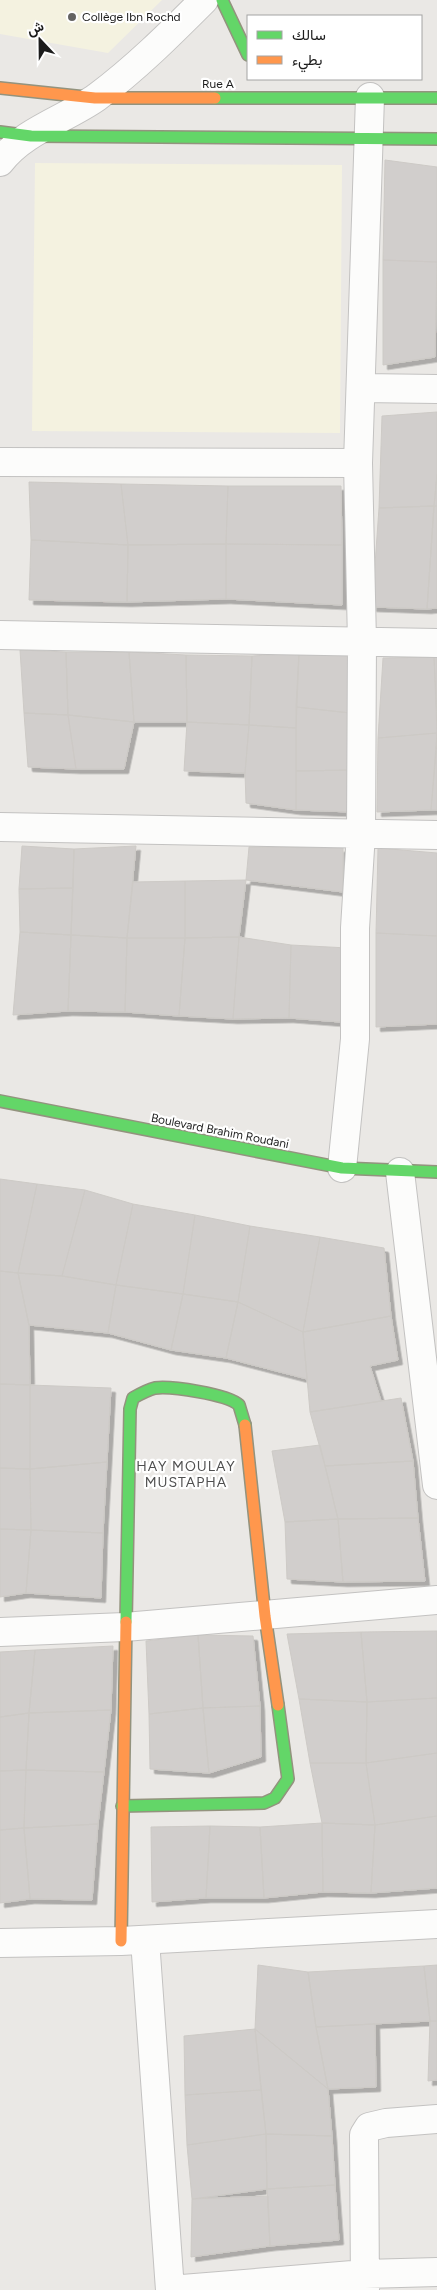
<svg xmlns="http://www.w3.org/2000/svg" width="437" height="2290" font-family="Figtree,Vazirmatn,sans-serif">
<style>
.education{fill:#f4f2e0}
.building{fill:#d1cecc;stroke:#cdcac6;filter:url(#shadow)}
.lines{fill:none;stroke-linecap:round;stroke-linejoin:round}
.street-casing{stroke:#c3c2c1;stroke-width:30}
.fast-casing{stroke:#93937e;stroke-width:14}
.slow-casing{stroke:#93937e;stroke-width:14}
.street{stroke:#fcfcfb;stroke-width:28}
.fast{stroke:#63d668;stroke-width:11}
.slow{stroke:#ff974d;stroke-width:11}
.poi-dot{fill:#646362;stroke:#fff;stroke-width:2}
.labels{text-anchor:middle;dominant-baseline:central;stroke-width:4.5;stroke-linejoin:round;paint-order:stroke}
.poi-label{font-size:12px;fill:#1c1c1c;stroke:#fff;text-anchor:start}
.street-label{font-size:12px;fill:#1c1c1c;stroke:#fff}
.neighbourhood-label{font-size:14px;letter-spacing:1px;fill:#4f4f4f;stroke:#fff}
</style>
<defs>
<filter id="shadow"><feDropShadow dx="4.5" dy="4.5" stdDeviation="0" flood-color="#0004"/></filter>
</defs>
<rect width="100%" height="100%" fill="#eae8e5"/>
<path class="education" d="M 0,0 L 162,0 L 108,53 L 0,34 Z
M 35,163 L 342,165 L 340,433 L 32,431 Z"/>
<path class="building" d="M 385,160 L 437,167 L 437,262 L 383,260 Z
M 383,260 L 437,262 L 435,357 L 383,365 Z
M 437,412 L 437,474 L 434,506 L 379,508 L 382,416 Z
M 437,474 L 437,506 L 434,506 Z
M 29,482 L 121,484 L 128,545 L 31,540 Z
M 121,484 L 228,486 L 226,544 L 128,545 Z
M 228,486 L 341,486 L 342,545 L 226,544 Z
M 434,506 L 427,609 L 372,607 L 379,508 Z
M 434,506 L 437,506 L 437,608 L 427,609 Z
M 31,540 L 128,545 L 127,602 L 29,600 Z
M 226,544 L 342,545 L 342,605 L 226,599 Z
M 226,544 L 226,599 L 127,602 L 128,545 Z
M 20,650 L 66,652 L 68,715 L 24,713 Z
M 352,651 L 350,713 L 296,707 L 299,653 Z
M 66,652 L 129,652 L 134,722 L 68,715 Z
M 129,652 L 186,655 L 187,722 L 134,722 Z
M 299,653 L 296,728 L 249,725 L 252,656 Z
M 186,655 L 252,656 L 249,725 L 187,722 Z
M 434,657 L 437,733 L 378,738 L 383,658 Z
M 434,657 L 437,657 L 437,715 Z
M 296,707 L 350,713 L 353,770 L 296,771 Z
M 24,713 L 68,715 L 76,769 L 28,767 Z
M 68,715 L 134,722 L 124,769 L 76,769 Z
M 187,722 L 249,725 L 245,773 L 184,771 Z
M 249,725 L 296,728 L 296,810 L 246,803 L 245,773 Z
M 437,733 L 431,810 L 377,812 L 378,738 Z
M 437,742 L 437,810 L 431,810 Z
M 353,770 L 351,812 L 296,810 L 296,771 Z
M 22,846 L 74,849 L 73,888 L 19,889 Z
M 136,846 L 127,938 L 71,935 L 74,849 Z
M 249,847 L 343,848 L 343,892 L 246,880 Z
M 378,848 L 437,853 L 437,936 L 376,933 Z
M 246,880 L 239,937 L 185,938 L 185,881 Z
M 185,881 L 185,938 L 127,938 L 133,882 Z
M 73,888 L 71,935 L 20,932 L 19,889 Z
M 20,932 L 71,935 L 68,1011 L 13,1015 Z
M 376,933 L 437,936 L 437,1024 L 376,1027 Z
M 71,935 L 127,938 L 125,1012 L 68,1011 Z
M 239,937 L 233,1019 L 179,1016 L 185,938 Z
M 239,937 L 291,945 L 289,1018 L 233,1019 Z
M 127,938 L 185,938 L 179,1016 L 125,1012 Z
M 291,945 L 348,948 L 353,1023 L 289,1018 Z
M 0,1179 L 37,1184 L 18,1273 L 0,1271 Z
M 37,1184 L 85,1190 L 62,1276 L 18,1273 Z
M 85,1190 L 133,1204 L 116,1285 L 62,1276 Z
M 133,1204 L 195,1215 L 183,1294 L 116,1285 Z
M 195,1215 L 250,1226 L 238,1302 L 183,1294 Z
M 250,1226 L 320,1237 L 303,1332 L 238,1302 Z
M 320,1237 L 384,1248 L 391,1316 L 303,1332 Z
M 0,1271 L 18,1273 L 29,1325 L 30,1385 L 0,1384 Z
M 18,1273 L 62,1276 L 116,1285 L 108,1333 L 29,1325 Z
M 116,1285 L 183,1294 L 171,1350 L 108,1333 Z
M 183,1294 L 238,1302 L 226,1358 L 171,1350 Z
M 238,1302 L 303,1332 L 307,1379 L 226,1358 Z
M 391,1316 L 398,1360 L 370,1366 L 381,1401 L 310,1412 L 303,1332 Z
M 0,1384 L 30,1385 L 30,1469 L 0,1468 Z
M 30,1385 L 111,1388 L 107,1462 L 30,1469 Z
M 401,1398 L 413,1461 L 325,1466 L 310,1412 Z
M 320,1445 L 338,1519 L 285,1522 L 272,1451 Z
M 413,1461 L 418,1518 L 338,1519 L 325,1466 Z
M 107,1462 L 103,1533 L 31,1530 L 30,1469 Z
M 0,1468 L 30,1469 L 31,1530 L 0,1529 Z
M 418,1518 L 425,1581 L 343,1582 L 338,1519 Z
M 338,1519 L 343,1582 L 287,1579 L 285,1522 Z
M 0,1529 L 31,1530 L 26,1593 L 0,1597 Z
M 31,1530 L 103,1533 L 101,1598 L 26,1593 Z
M 437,1631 L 437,1698 L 367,1702 L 361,1632 Z
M 361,1632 L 367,1702 L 299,1699 L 287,1634 Z
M 198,1635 L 253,1636 L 260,1706 L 203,1708 Z
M 198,1635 L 203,1708 L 149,1714 L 146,1641 Z
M 113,1646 L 111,1710 L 29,1713 L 35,1650 Z
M 35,1650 L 29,1713 L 0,1717 L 0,1652 Z
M 437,1698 L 437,1753 L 366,1763 L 367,1702 Z
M 299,1699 L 367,1702 L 366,1763 L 310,1763 Z
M 260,1706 L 261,1757 L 209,1773 L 203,1708 Z
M 203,1708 L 209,1773 L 150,1769 L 149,1714 Z
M 111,1710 L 104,1772 L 26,1770 L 29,1713 Z
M 29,1713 L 26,1770 L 0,1771 L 0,1717 Z
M 437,1753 L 437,1816 L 375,1825 L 366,1763 Z
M 310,1763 L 366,1763 L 375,1825 L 322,1823 Z
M 26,1770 L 104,1772 L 98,1824 L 24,1828 Z
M 26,1770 L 24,1828 L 0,1830 L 0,1771 Z
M 437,1816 L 437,1888 L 371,1893 L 375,1825 Z
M 322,1823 L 375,1825 L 371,1893 L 323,1892 Z
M 322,1823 L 323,1892 L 264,1898 L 260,1827 Z
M 98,1824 L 92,1900 L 30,1899 L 24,1828 Z
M 210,1826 L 206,1898 L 152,1902 L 151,1827 Z
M 210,1826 L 260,1827 L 264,1898 L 206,1898 Z
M 24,1828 L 30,1899 L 0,1903 L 0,1830 Z
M 258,1965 L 308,1972 L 316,2027 L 328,2089 L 255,2029 Z
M 437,1965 L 437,2021 L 430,2021 L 424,1966 Z
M 424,1966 L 430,2021 L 316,2027 L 308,1972 Z
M 430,2021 L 437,2021 L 437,2080 L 428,2081 Z
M 375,2024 L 376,2087 L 328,2089 L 316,2027 Z
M 255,2029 L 328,2089 L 332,2136 L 266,2134 Z
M 255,2029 L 261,2090 L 185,2095 L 184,2036 Z
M 261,2090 L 266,2134 L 187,2145 L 185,2095 Z
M 266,2134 L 332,2136 L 335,2185 L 267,2189 Z
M 266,2134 L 267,2189 L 192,2199 L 187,2145 Z
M 335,2185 L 339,2240 L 270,2246 L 267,2189 Z
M 268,2196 L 270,2246 L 191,2257 L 192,2199 Z"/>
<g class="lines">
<g class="street-casing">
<path id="street" d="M 0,162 C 23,131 66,119 97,97 C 136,68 170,34 204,0
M 362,388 L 437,389
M 0,462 L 358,463
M 0,635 L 437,643
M 0,827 L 437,835
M 342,1168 L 355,1039 L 355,928 L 361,833 L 362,642 L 358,463 L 370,97
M 400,1172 L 437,1485
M 0,1632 L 125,1627 L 437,1600
M 145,1940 L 170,2290
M 0,1943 L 121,1941 L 437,1924
M 170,2290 L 365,2274 L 437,2272
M 365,2290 L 364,2135 L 369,2127 L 386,2123 L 437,2119"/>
</g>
<g class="fast-casing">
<path id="fast" d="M 222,0 L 248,55
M 215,98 L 437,98
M 0,132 L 31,136 L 437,139
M 0,1101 L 342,1168 L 437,1172
M 126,1622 L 130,1409 L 133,1398 C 140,1394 147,1390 155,1388 C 171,1386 227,1394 239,1405 L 245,1425
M 122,1806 L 264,1803 L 275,1798 L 288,1779 L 278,1705"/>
</g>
<g class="slow-casing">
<path id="slow" d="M 0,88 L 95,98 L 215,98
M 245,1425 L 265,1616 L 278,1705
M 121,1941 L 126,1622"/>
</g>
<use href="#street" class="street"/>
<use href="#fast" class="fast"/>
<use href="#slow" class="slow"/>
</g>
<circle class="poi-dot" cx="72" cy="17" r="5"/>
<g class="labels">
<g class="poi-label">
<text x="82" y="17">Collège Ibn Rochd</text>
</g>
<g class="street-label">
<text x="218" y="84">Rue A</text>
<text transform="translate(220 1131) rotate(11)">Boulevard Brahim Roudani</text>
</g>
<g class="neighbourhood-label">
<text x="186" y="1466">HAY MOULAY<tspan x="186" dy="16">MUSTAPHA</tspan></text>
</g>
</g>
<rect x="247" y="15" width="175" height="65" fill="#ffffff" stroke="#a4a4a4"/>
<rect x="257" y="31" width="25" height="8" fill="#63d668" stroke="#a4a4a4"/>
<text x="292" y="40" font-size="15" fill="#1c1c1c">سالك</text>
<rect x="257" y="56" width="25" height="8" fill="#ff974d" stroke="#a4a4a4"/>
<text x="292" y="65" font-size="15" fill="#1c1c1c">بطيء</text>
<g transform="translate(40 40) rotate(338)" stroke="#ffffff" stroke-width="4" paint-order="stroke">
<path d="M0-4L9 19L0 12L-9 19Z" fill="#1c1c1c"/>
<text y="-8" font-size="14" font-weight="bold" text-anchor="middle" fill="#1c1c1c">ش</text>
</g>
</svg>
